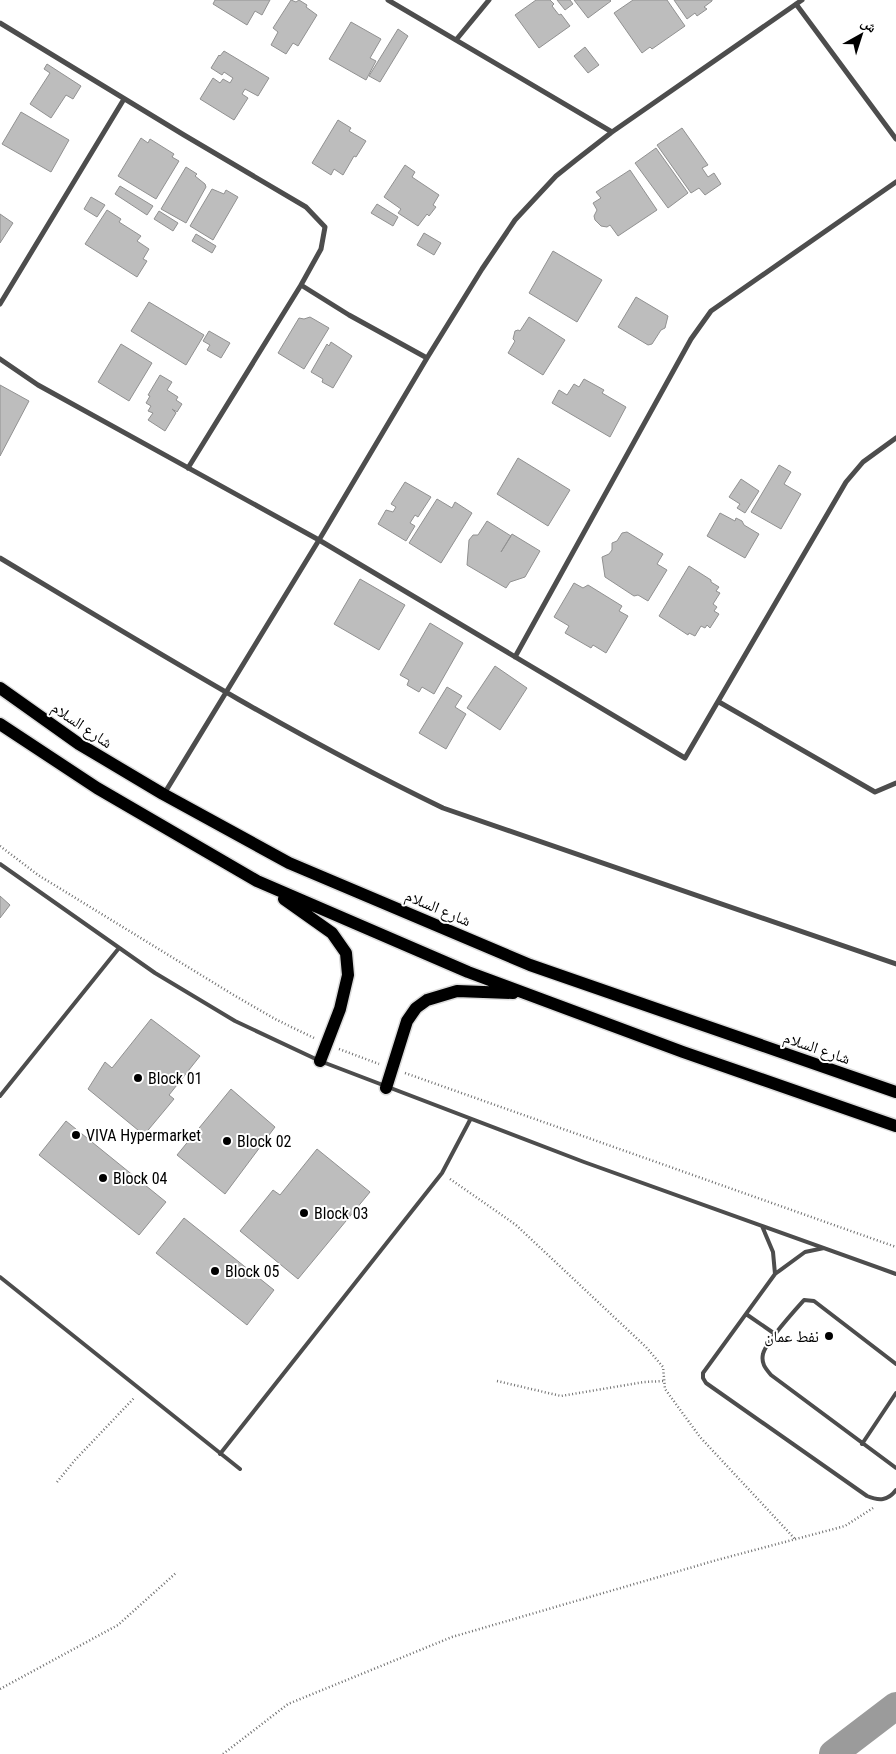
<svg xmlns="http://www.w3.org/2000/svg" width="896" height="1754" font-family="'Roboto Condensed','Noto Naskh Arabic',sans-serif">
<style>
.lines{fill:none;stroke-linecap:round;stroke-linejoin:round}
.river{stroke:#9b9b9b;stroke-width:28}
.building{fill:#bdbdbd;stroke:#919191}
.primary-casing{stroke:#dbdbdb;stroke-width:15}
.path{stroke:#6f6f6f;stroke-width:2.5;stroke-dasharray:1 2.5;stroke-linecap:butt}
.service{stroke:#4d4d4d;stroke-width:4}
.minor{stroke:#4d4d4d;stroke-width:5}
.primary{stroke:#000;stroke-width:12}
.poi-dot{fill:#000;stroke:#fff;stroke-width:2}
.labels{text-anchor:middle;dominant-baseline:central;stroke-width:4;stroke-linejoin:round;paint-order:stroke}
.street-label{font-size:16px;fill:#000;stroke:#fff}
.poi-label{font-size:16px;fill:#000;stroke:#fff;text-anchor:start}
</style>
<rect width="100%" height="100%" fill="#fff"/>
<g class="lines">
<path class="river" d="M 833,1754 L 896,1706"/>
</g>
<path class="building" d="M 215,0 L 270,0 L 262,15 L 255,11 L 247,25 L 213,4 Z
M 291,0 L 296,2 L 299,0 L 307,5 L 306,7 L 317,15 L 298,46 L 293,43 L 286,54 L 271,45 L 278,32 L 273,28 Z
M 536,0 L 550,0 L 554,4 L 552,6 L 559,15 L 561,14 L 570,26 L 539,48 L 515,15 Z
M 557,0 L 570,0 L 573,4 L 565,10 Z
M 574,0 L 610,0 L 611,1 L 588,18 Z
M 633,0 L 667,0 L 685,26 L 652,49 L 650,47 L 642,53 L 614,13 Z
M 674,0 L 712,0 L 712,1 L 704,7 L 707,9 L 697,16 L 695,13 L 687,19 Z
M 351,22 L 381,39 L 370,58 L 376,61 L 366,80 L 329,59 Z
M 398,29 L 408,36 L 380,82 L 369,76 Z
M 585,47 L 599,65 L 588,73 L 574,56 Z
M 224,51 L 269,78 L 258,96 L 245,89 L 242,94 L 248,98 L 234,120 L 200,99 L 213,78 L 220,83 L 223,79 L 230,83 L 233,78 L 224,72 L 222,75 L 211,68 L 219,55 L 220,56 Z
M 47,64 L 81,86 L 73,99 L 66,95 L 51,118 L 30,104 L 50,73 L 44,69 Z
M 21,112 L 69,140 L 51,172 L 2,144 Z
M 338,120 L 351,128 L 349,131 L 366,141 L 356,157 L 354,156 L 343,175 L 334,169 L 331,175 L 312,163 Z
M 682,128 L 708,165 L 702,168 L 708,177 L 714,173 L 721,184 L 705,195 L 699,188 L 691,193 L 657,145 Z
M 141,138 L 148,143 L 150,139 L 174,154 L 172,157 L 179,161 L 156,199 L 118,176 Z
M 656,148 L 688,193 L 668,208 L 635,163 Z
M 405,165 L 415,172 L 412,177 L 439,195 L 433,205 L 436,207 L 429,216 L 427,214 L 418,226 L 398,213 L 401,209 L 384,197 Z
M 186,167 L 197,174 L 195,176 L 205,184 L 206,187 L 186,223 L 161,209 Z
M 630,170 L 657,210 L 618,236 L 610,225 L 607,227 L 601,226 L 595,220 L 594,216 L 597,210 L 593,203 L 601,198 L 596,192 Z
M 120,186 L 153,206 L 147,215 L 115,194 Z
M 212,189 L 224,194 L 226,190 L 238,197 L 213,240 L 190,226 Z
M 91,197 L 105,205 L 97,217 L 84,209 Z
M 377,204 L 398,217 L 393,226 L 371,213 Z
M 107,210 L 121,219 L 119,222 L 141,236 L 137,241 L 149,249 L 143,259 L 147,261 L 137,277 L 85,244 Z
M 159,211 L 178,223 L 173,231 L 154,219 Z
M 0,214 L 13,223 L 0,243 Z
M 424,233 L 441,243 L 434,255 L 417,245 Z
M 196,234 L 216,246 L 212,253 L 192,241 Z
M 553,251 L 602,280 L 577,322 L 529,293 Z
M 636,297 L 668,316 L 665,328 L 661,330 L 652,344 L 648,345 L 618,327 Z
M 149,302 L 204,335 L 186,365 L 131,331 Z
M 310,317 L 329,328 L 304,369 L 278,353 L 299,318 L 304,319 Z
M 529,317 L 565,340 L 543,375 L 508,353 L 515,341 L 513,339 L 515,331 L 518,330 L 520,331 Z
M 209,331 L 230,343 L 221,358 L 207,350 L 210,345 L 203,341 Z
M 331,342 L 352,356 L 333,388 L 322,382 L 323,379 L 311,372 L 327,344 L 329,346 Z
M 121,344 L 152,363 L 129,401 L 98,382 Z
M 160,375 L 172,382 L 167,390 L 178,397 L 176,400 L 182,404 L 177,412 L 172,409 L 176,413 L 165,431 L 148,420 L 153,413 L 148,411 L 151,406 L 146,403 L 150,396 L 148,395 Z
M 584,379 L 604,390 L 602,393 L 626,407 L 610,437 L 552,403 L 559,390 L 567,395 L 574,384 L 579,387 Z
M 0,385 L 29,401 L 0,456 Z
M 518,458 L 570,490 L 548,526 L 497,494 Z
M 779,465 L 791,472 L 784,484 L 801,494 L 781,529 L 751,512 Z
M 741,479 L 759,491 L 745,513 L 737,508 L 740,504 L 729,497 Z
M 405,482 L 431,497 L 418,517 L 415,515 L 410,523 L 415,526 L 406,541 L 378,524 L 386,510 L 393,512 L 396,507 L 391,504 Z
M 437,499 L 452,508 L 455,502 L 472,513 L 441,563 L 409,543 Z
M 720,513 L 735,521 L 736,518 L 742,521 L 744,525 L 759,534 L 745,558 L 707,536 Z
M 487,521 L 511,536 L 501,552 L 512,534 L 540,551 L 525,577 L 510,582 L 506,588 L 467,565 L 469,540 L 473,535 L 478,535 Z
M 627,532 L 663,554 L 657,564 L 667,570 L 648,601 L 638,595 L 634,596 L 605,577 L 602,557 L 609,554 L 612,550 L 612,543 L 617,541 L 622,533 Z
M 689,566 L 711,580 L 711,582 L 719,587 L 716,591 L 720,593 L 713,604 L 717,607 L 714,611 L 719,614 L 710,628 L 707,625 L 705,628 L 701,626 L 695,636 L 689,633 L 688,635 L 659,616 Z
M 360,579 L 405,605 L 379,650 L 334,624 Z
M 574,583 L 583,588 L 588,585 L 622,606 L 619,611 L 628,616 L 606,653 L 593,645 L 591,648 L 565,633 L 569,626 L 554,617 Z
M 430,623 L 463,643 L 434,694 L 422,687 L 419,692 L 407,685 L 409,680 L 400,675 Z
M 495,666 L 527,688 L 500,730 L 467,708 Z
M 447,687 L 462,696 L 455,707 L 466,714 L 446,749 L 419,733 Z
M 0,896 L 10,905 L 0,918 Z
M 151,1019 L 200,1056 L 169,1095 L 174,1099 L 144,1135 L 88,1089 L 105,1062 L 112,1068 Z
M 231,1089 L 275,1127 L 225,1194 L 177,1155 Z
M 66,1121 L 166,1202 L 139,1235 L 39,1155 Z
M 317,1149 L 370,1192 L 298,1279 L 240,1231 L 273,1190 L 280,1195 Z
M 184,1218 L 274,1290 L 247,1325 L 156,1253 Z"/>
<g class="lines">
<g class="primary-casing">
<path id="primary" d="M 0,688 L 79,744 L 163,794 L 289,863 L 530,965 L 896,1092
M 0,724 L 97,788 L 257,881 L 468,972 L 683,1052 L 896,1126
M 284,899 L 332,933 L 346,953 L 348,975 L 340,1009 L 320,1061
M 386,1088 L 407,1021 L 416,1008 L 427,1000 L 457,991 L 513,993"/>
</g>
<path class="path" d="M 0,846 L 38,875 L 232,994 L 277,1020 L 314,1038
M 339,1049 L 379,1064
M 405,1073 L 896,1247
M 450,1179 L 516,1225 L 646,1347 L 663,1367 L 665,1389 L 700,1437 L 795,1539
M 497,1381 L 561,1396 L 644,1382 L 664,1381
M 57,1482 L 75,1460 L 135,1397
M 0,1689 L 118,1625 L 177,1572
M 223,1754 L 288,1704 L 452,1637 L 717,1560 L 845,1526 L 873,1508"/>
<path class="service" d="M 0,864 L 155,973 L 235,1021 L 320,1061 L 584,1162 L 896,1274
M 0,1096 L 119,948
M 762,1226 L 773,1252 L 775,1274
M 824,1248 L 805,1252 L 775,1274 L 703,1373 L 703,1378 L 706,1383 L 867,1496 C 879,1501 888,1501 896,1490
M 0,1277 L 240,1469
M 746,1314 L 775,1334
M 896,1364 L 814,1301 L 804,1300 C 795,1310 765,1343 763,1354 C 761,1363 765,1368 771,1375 L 896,1468
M 862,1444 L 896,1393
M 220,1454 L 442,1173 L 470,1120"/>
<path class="minor" d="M 388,0 L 612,132
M 796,4 L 896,139
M 0,23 L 184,135 L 306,207 L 325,227 L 321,249 L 301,285 L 349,315 L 427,358
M 456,40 L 489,0
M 0,304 L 124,99
M 0,359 L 38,385 L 319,540 L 685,758 L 846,482 L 863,462 L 896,438
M 188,468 L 301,285
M 0,558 C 145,645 290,734 443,808 L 896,964
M 515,657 L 691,339 L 711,311 L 896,182
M 719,702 L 875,792 L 896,783
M 164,794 L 319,540 L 427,358 L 482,269 L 515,220 L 556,176 L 576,160 L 612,132 L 802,0"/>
<use href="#primary" class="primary"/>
</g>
<g class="poi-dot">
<circle cx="138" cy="1078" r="5"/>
<circle cx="76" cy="1135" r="5"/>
<circle cx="227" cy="1141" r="5"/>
<circle cx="103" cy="1178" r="5"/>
<circle cx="304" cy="1213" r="5"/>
<circle cx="215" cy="1271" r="5"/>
<circle cx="829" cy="1336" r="5"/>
</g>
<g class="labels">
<g class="street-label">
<text transform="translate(82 725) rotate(34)">شارع السلام</text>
<text transform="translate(438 908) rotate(23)">شارع السلام</text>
<text transform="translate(817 1048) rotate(19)">شارع السلام</text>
</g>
<g class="poi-label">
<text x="148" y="1078">Block 01</text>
<text x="86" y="1135">VIVA Hypermarket</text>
<text x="237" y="1141">Block 02</text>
<text x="113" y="1178">Block 04</text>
<text x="314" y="1213">Block 03</text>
<text x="225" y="1271">Block 05</text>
<text x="819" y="1336" text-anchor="end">نفط عمان</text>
</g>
</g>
<g transform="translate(861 35) rotate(39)" stroke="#ffffff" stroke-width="4" paint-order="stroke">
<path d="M0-4L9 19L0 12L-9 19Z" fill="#000000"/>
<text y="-8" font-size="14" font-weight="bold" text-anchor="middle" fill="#000000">ش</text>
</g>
</svg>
